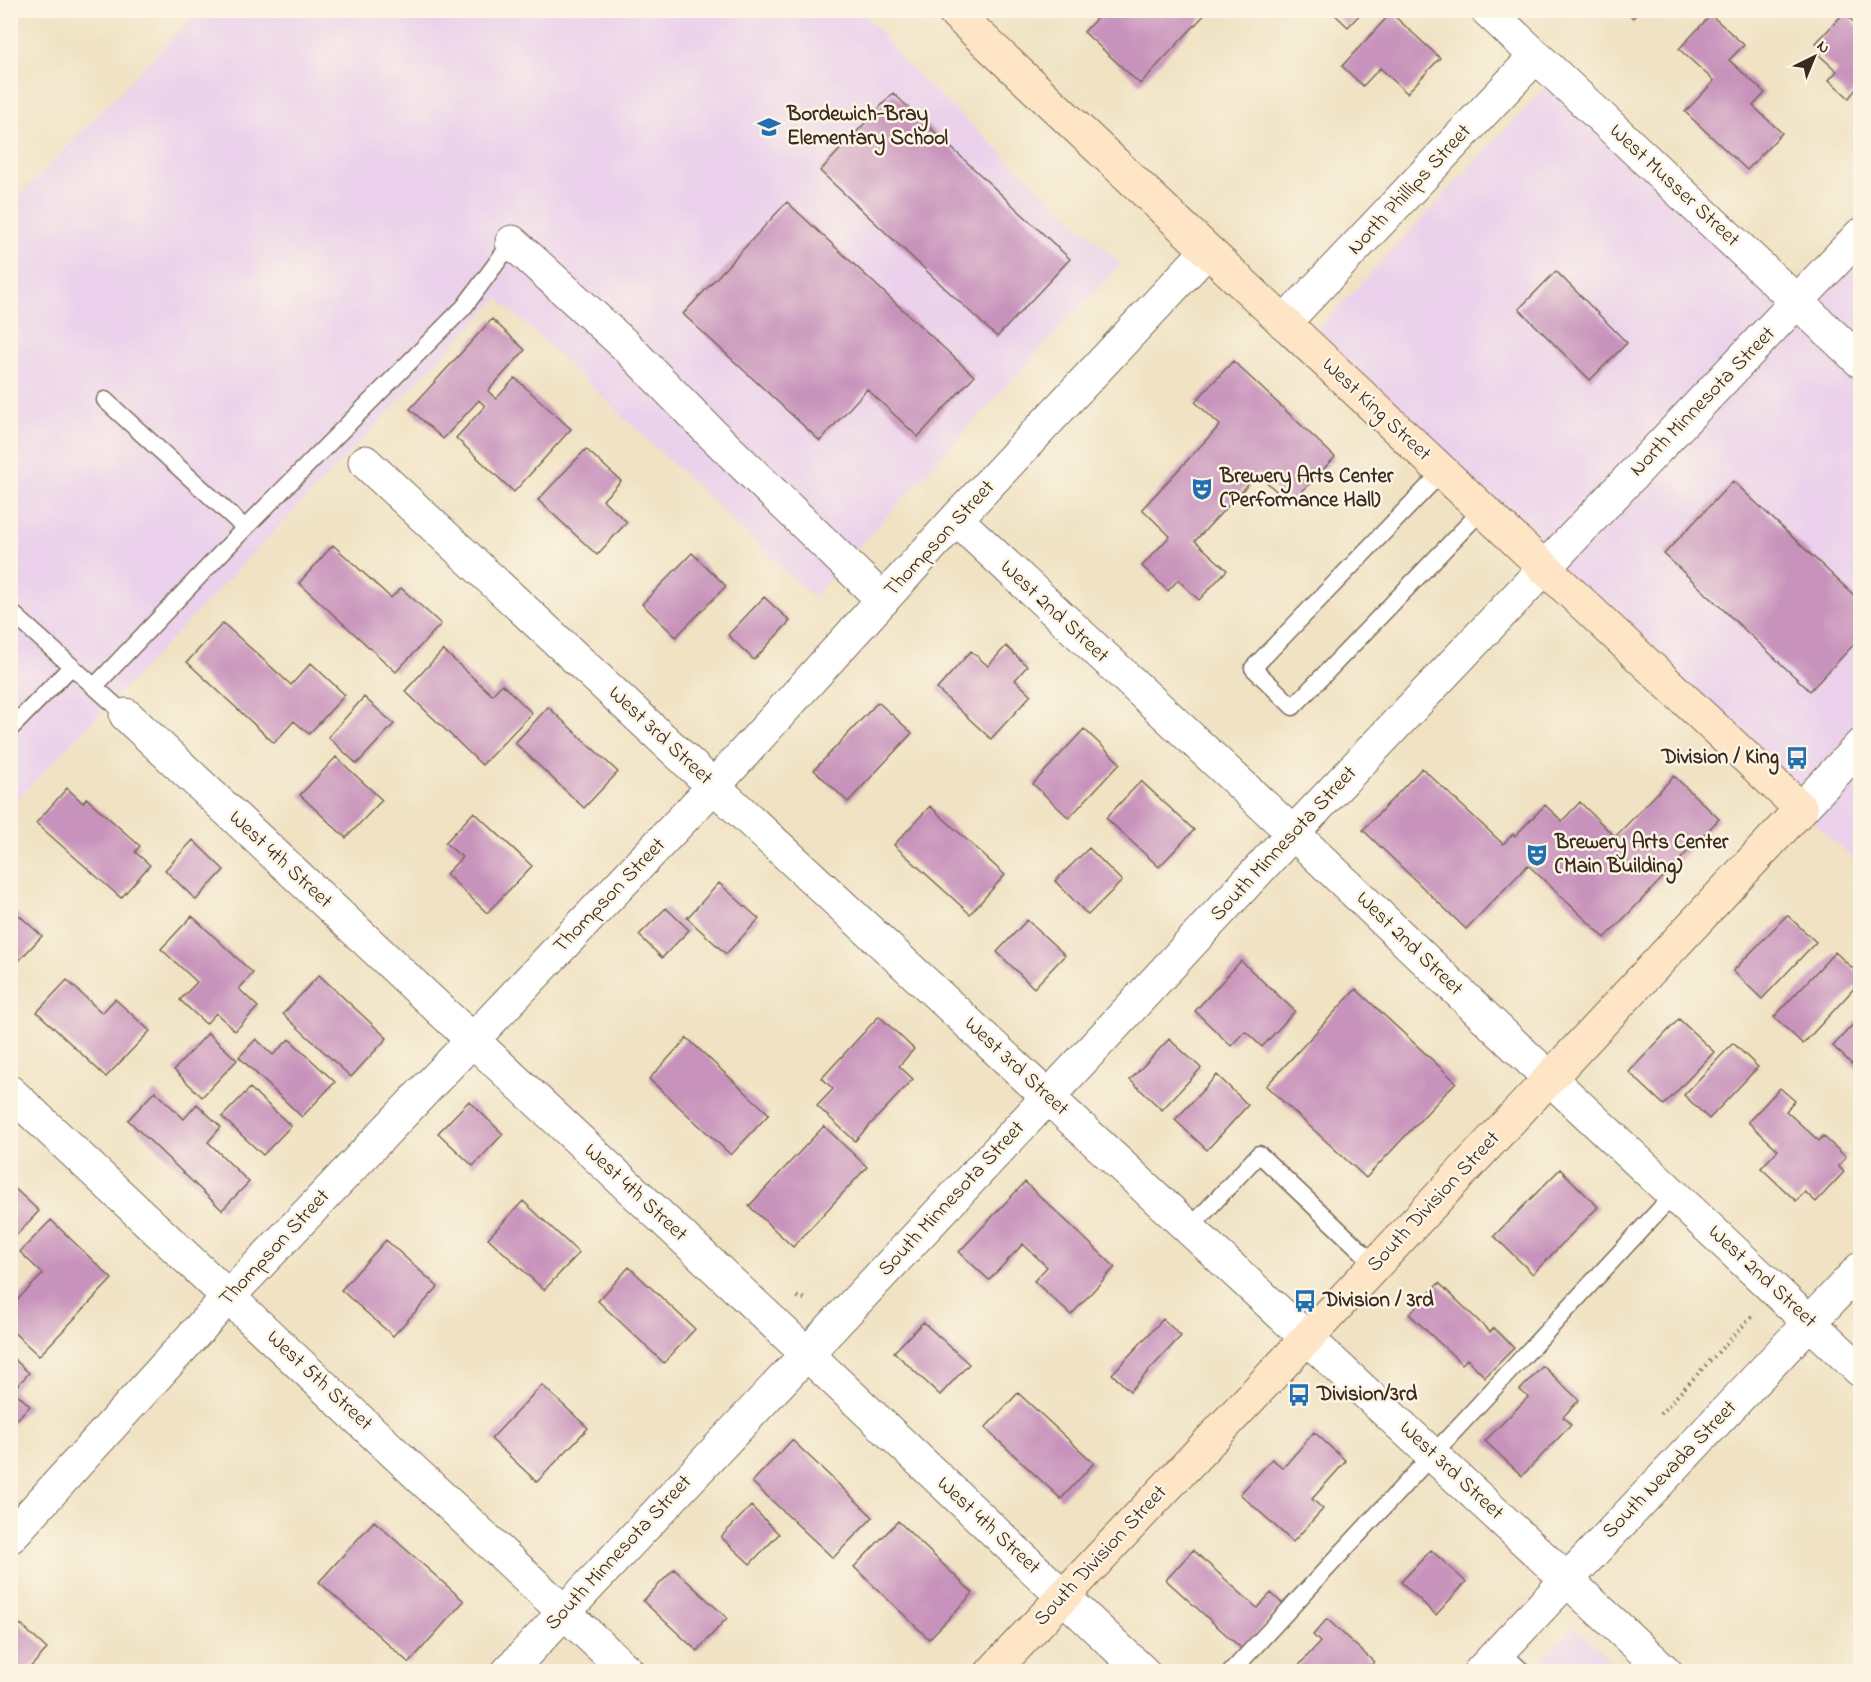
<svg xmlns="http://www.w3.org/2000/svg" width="1871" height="1682" font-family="'Indie Flower',sans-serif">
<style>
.built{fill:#ebd1eb}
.building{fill:#c792bb}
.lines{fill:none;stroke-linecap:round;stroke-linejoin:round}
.lane-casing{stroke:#7a6a58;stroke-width:19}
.street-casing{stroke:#7a6a58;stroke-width:35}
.secondary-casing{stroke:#7a6a58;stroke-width:35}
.path{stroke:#7a6a58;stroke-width:4;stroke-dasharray:1.5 4.5;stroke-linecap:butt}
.lane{stroke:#fff;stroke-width:16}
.street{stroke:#fff;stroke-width:33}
.secondary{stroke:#fde5c5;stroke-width:33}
.labels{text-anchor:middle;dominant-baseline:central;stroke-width:5;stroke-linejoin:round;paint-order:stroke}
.poi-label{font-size:21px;font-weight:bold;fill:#3b2a1e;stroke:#fcf5e5;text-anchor:start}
.street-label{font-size:21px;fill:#3b2a1e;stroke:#fcf5e5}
</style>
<rect width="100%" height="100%" fill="#fcf5e5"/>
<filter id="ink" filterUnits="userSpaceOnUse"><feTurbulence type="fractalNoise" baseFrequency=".0167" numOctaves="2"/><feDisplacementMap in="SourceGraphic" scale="12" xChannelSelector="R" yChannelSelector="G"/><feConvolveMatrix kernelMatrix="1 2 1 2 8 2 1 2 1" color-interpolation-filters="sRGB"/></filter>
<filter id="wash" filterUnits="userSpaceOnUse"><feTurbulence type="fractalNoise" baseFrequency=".008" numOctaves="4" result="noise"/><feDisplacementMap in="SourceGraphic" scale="24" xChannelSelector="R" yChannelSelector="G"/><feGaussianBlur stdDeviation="1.35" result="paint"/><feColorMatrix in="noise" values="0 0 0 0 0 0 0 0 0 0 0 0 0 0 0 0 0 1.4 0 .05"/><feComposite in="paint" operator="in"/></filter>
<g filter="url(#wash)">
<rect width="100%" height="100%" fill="#f0e2c3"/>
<path class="built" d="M 198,11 L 860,11 L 870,20 L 906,64 L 1121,264 L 981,413 L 813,597 L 498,298 L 11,806 L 11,205 Z
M 1553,79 L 1798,302 L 1860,235 L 1860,866 L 1305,343 Z
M 1575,1627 L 1623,1671 L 1531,1671 Z"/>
<g id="blocks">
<path class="building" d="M 1104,10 L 1209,10 L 1140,84 L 1084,32 Z
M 1330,10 L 1364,10 L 1348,27 Z
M 1625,10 L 1640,10 L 1633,18 Z
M 1391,13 L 1440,58 L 1407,93 L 1380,68 L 1363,86 L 1342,66 Z
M 1844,13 L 1860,28 L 1860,84 L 1849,98 L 1829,80 L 1837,71 L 1819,55 L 1824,50 L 1816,43 Z
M 1711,15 L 1744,45 L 1729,60 L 1765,93 L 1753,106 L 1782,133 L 1747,170 L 1685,112 L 1714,81 L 1679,49 Z
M 893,93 L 1070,259 L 997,337 L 820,171 Z
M 787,202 L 974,376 L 918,437 L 867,389 L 820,441 L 683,314 Z
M 1556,271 L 1627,343 L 1590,380 L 1519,309 Z
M 492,319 L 525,350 L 488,391 L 496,399 L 515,378 L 571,429 L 514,492 L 456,438 L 485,406 L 479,400 L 443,439 L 410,409 Z
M 1233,361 L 1335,457 L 1290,504 L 1258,474 L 1195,541 L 1227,570 L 1199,600 L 1178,580 L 1168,591 L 1142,566 L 1170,536 L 1142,509 L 1220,425 L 1195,402 Z
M 586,449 L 621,481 L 603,500 L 627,522 L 597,555 L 538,500 Z
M 1733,481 L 1860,601 L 1860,638 L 1810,691 L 1664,554 Z
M 333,545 L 391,598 L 401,588 L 441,624 L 396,672 L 299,583 Z
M 692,553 L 726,586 L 676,637 L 642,604 Z
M 764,597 L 790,621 L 754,660 L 728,635 Z
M 223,623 L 291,685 L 311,663 L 345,695 L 309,734 L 294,721 L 274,743 L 187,662 Z
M 1006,646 L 1027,666 L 1015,680 L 1031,695 L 991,739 L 937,689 L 971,651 L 988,666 Z
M 443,650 L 492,695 L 502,684 L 532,713 L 482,765 L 405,691 Z
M 364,697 L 394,724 L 357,764 L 328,737 Z
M 878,702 L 912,733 L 848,802 L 814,770 Z
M 548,707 L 618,772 L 584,808 L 515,743 Z
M 1084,729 L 1120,763 L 1069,818 L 1033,784 Z
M 336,757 L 382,800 L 346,838 L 300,795 Z
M 1422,768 L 1503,844 L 1513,834 L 1515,836 L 1545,805 L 1562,821 L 1580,802 L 1615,837 L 1674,776 L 1719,819 L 1605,938 L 1528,865 L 1466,929 L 1363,830 Z
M 1141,781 L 1194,830 L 1159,867 L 1106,818 Z
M 67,788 L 83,803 L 86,798 L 140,846 L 135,852 L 150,865 L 121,898 L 36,823 Z
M 930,806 L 1005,875 L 970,914 L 894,845 Z
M 474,812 L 532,866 L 487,913 L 446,874 L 462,857 L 445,843 Z
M 193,840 L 224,870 L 196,900 L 165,870 Z
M 1089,848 L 1122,881 L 1088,915 L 1055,881 Z
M 719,883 L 759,919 L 726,954 L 687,918 Z
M 10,907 L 42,936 L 10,970 Z
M 666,908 L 689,930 L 662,958 L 639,935 Z
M 1787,915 L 1816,942 L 1762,999 L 1733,971 Z
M 192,916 L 253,973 L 239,989 L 258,1007 L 235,1031 L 216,1013 L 206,1024 L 180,1000 L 197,982 L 161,949 Z
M 1027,920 L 1065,955 L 1034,988 L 997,952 Z
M 1835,952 L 1860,975 L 1860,982 L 1803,1044 L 1774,1017 Z
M 1241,961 L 1295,1011 L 1262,1047 L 1245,1031 L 1231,1046 L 1195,1011 Z
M 319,975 L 387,1038 L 351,1077 L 283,1014 Z
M 67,980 L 102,1013 L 115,999 L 150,1031 L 106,1077 L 37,1012 Z
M 1356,989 L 1456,1082 L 1366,1178 L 1266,1086 Z
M 879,1016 L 914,1049 L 899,1066 L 913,1079 L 855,1141 L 817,1106 L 833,1089 L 822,1078 Z
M 1860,1017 L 1860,1072 L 1833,1046 Z
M 1679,1019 L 1714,1052 L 1664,1105 L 1629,1072 Z
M 208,1033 L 237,1060 L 202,1097 L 174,1070 Z
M 687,1038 L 769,1114 L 731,1155 L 649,1079 Z
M 256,1039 L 273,1055 L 289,1039 L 335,1082 L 302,1117 L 239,1057 Z
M 1169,1039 L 1201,1068 L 1162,1110 L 1130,1080 Z
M 1733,1043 L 1758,1067 L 1709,1119 L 1684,1095 Z
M 1217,1075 L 1248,1105 L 1207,1150 L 1175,1120 Z
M 250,1088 L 291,1126 L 263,1155 L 222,1117 Z
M 1780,1088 L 1795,1101 L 1786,1111 L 1819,1141 L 1823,1136 L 1846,1157 L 1838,1166 L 1844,1172 L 1816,1202 L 1805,1192 L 1796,1201 L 1761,1168 L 1778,1150 L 1748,1122 Z
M 155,1091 L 184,1119 L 197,1104 L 221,1127 L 208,1142 L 249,1182 L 222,1210 L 128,1120 Z
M 469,1101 L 503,1134 L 473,1166 L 438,1133 Z
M 824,1126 L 867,1167 L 793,1247 L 749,1206 Z
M 1560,1169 L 1598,1207 L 1533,1274 L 1494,1236 Z
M 1025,1182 L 1115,1267 L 1071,1315 L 1034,1281 L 1047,1267 L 1023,1244 L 989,1280 L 959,1252 Z
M 10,1184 L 39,1211 L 10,1242 Z
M 523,1201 L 579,1253 L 544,1290 L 488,1238 Z
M 51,1220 L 112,1279 L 39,1356 L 10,1329 L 10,1295 L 16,1301 L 43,1274 L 20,1252 Z
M 386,1240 L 438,1287 L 393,1336 L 341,1290 Z
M 629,1267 L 695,1329 L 664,1363 L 598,1301 Z
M 1439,1283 L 1490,1332 L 1494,1328 L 1514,1348 L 1485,1377 L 1467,1359 L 1462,1364 L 1409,1314 Z
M 1163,1319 L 1181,1336 L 1130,1391 L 1112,1374 Z
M 923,1322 L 969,1364 L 940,1395 L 894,1352 Z
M 10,1355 L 29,1373 L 13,1390 L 30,1406 L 10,1426 Z
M 1543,1366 L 1579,1400 L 1563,1417 L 1571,1425 L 1522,1476 L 1485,1441 L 1528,1397 L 1520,1390 Z
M 542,1385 L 588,1428 L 537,1482 L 491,1439 Z
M 1018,1393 L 1094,1463 L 1061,1499 L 985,1428 Z
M 1314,1432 L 1346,1461 L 1312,1499 L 1323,1509 L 1293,1542 L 1240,1494 L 1272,1459 L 1283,1468 Z
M 792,1440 L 873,1517 L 833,1558 L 752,1482 Z
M 751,1506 L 779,1534 L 750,1564 L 721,1537 Z
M 374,1521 L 464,1601 L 409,1663 L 319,1582 Z
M 898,1521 L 973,1593 L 929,1639 L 854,1567 Z
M 1193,1550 L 1257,1608 L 1271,1593 L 1283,1604 L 1242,1649 L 1166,1580 Z
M 1431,1550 L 1466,1582 L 1436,1615 L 1401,1582 Z
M 674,1569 L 727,1618 L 697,1651 L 643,1601 Z
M 10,1615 L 47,1649 L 26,1672 L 10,1672 Z
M 1327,1619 L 1374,1662 L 1365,1672 L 1293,1672 L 1320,1642 L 1313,1635 Z"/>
</g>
</g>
<g filter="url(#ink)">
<use href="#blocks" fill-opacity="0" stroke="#7a6a58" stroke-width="1.5"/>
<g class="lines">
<g class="lane-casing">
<path id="lane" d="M 1442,472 L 1253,668 L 1293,707 L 1482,510
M 245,528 L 464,307 L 512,242
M 10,611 L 126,715
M 94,687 L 245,528 L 105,400
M 10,729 L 72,666
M 1190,1228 L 1259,1154 L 1376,1265
M 1500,1650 L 1523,1672
M 1231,1672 L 1674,1194"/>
</g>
<g class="street-casing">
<path id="street" d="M 1487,10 L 1860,361
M 512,242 L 625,345 L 710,432 L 883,600
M 1284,323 L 1536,56
M 365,462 L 1666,1672
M 956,519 L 1293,833 L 1511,1042 L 1860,1370
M 126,715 L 806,1353 L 1143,1672
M 1801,809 L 1860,746
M 10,1092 L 628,1672
M 10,1537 L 229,1296 L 714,786 L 956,519 L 1207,251
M 508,1672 L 1048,1097 L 1293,833 L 1860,235
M 1480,1672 L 1860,1269"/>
</g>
<g class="secondary-casing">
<path id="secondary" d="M 952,10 L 1801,809 L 1308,1337 L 992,1672"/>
</g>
<path class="path" d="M 797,1297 L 807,1299
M 1660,1414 L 1754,1314"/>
<use href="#lane" class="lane"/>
<use href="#street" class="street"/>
<use href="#secondary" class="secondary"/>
</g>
</g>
<defs>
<g id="school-bare" transform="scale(1.8)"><path d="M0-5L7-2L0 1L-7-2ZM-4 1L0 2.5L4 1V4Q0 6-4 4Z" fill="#1f6fb2" stroke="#fcf5e5" stroke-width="2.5" paint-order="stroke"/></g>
<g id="theatre-bare" transform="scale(1.8)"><path d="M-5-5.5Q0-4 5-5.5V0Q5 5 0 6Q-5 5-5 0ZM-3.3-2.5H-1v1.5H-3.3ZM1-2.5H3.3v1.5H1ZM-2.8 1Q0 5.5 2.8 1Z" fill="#1f6fb2" stroke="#fcf5e5" stroke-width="2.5" paint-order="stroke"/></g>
<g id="bus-bare" transform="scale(1.8)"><path d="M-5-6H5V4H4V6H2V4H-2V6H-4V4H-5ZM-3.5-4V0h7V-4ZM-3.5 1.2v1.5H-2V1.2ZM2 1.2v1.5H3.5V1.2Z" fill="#1f6fb2" stroke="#fcf5e5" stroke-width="2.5" paint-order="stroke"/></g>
</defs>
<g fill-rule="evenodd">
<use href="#school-bare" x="769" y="127"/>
<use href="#theatre-bare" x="1202" y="489"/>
<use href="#bus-bare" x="1797" y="758"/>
<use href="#theatre-bare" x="1537" y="855"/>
<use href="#bus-bare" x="1305" y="1301"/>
<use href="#bus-bare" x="1299" y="1395"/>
</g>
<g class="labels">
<g class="poi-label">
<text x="787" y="115">Bordewich-Bray<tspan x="787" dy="24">Elementary School</tspan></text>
<text x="1220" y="477">Brewery Arts Center<tspan x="1220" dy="24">(Performance Hall)</tspan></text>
<text x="1779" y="758" text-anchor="end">Division / King</text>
<text x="1555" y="843">Brewery Arts Center<tspan x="1555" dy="24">(Main Building)</tspan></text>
<text x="1323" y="1301">Division / 3rd</text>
<text x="1317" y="1395">Division/3rd</text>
</g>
<g class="street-label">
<text transform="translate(1674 186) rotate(43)">West Musser Street</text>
<text transform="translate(1410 190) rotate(-47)">North Phillips Street</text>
<text transform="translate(1703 402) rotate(-46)">North Minnesota Street</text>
<text transform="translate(1376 410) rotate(43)">West King Street</text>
<text transform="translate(940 539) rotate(-47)">Thompson Street</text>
<text transform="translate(1054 612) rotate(43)">West 2nd Street</text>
<text transform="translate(660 736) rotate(43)">West 3rd Street</text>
<text transform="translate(1284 844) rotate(-47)">South Minnesota Street</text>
<text transform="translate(280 860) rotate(43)">West 4th Street</text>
<text transform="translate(610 896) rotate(-46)">Thompson Street</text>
<text transform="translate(1409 944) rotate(44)">West 2nd Street</text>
<text transform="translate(1016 1067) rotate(43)">West 3rd Street</text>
<text transform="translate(635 1193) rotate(43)">West 4th Street</text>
<text transform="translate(952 1199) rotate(-47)">South Minnesota Street</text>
<text transform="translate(1434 1202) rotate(-47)">South Division Street</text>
<text transform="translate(275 1248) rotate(-47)">Thompson Street</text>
<text transform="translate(1762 1277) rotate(43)">West 2nd Street</text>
<text transform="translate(319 1381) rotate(43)">West 5th Street</text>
<text transform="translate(1670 1470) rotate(-46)">South Nevada Street</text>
<text transform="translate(1451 1471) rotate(43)">West 3rd Street</text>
<text transform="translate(988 1526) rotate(43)">West 4th Street</text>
<text transform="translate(619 1553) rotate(-47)">South Minnesota Street</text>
<text transform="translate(1101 1556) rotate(-47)">South Division Street</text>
</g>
</g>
<rect width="1871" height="1682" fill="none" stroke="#fcf5e5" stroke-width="36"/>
<g transform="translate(1814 57) rotate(43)" stroke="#fcf5e5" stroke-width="4.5" paint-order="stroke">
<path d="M0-4.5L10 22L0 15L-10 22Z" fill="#3b2a1e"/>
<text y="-9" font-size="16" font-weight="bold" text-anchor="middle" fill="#3b2a1e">N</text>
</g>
</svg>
